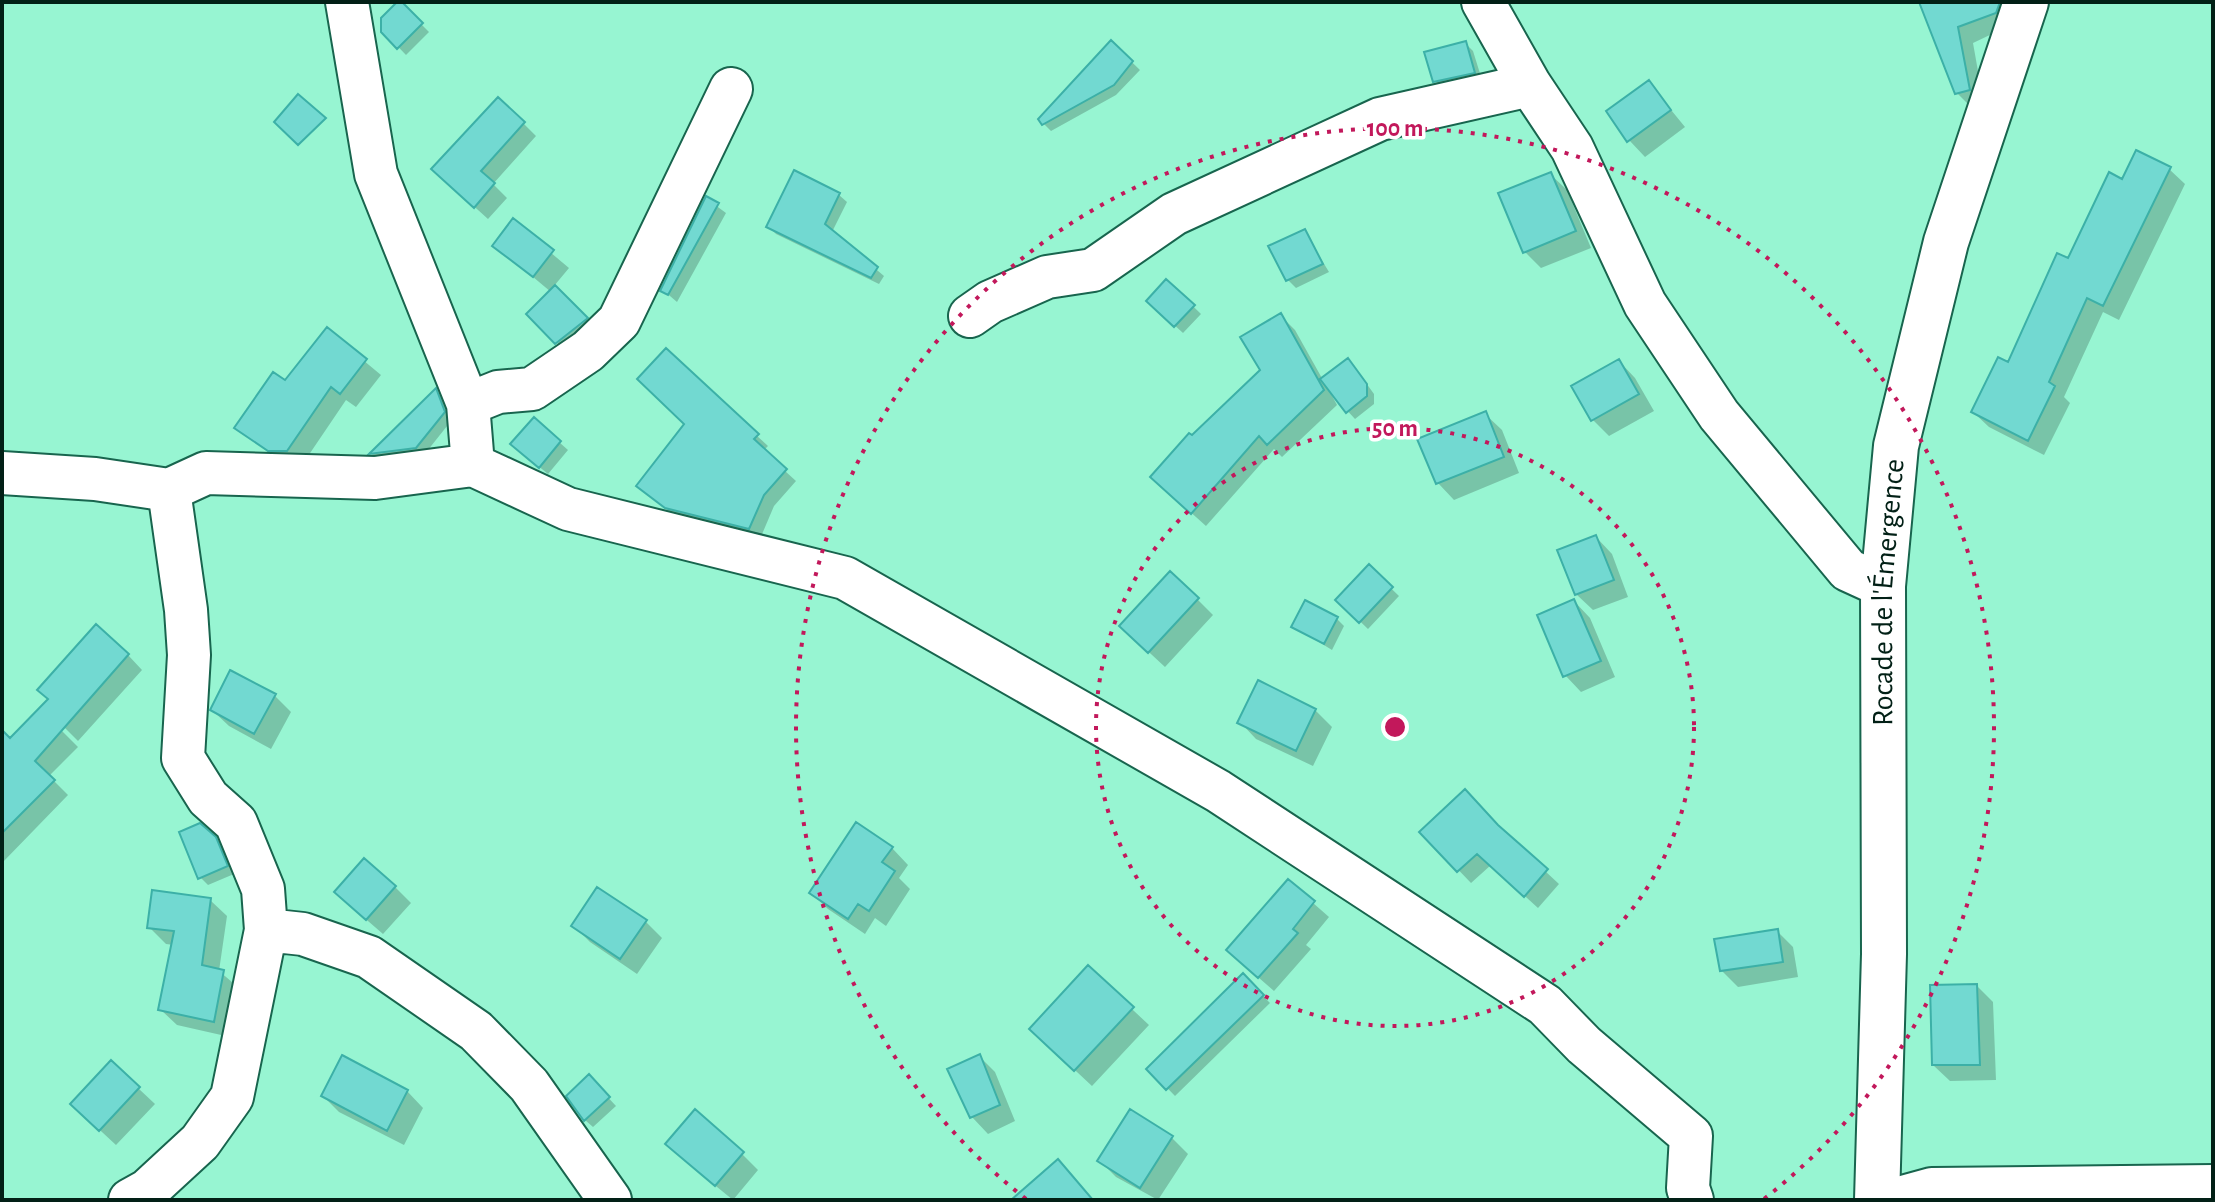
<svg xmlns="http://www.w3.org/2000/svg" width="2215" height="1202" font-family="'Alegreya Sans',sans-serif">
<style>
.shadow{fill:#0003}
.building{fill:#72d9d1;stroke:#3cb0a7;stroke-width:2}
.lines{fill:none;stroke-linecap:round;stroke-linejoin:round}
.street-casing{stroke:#18654e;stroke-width:46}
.secondary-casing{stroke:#18654e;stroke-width:48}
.street{stroke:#fff;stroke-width:42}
.secondary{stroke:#fff;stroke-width:44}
.ring{fill:none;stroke:#c2185b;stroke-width:4;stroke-dasharray:4 8}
.labels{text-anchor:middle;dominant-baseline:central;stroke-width:7;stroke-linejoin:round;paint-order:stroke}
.street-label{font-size:30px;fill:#022016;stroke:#fff}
.centre{fill:#c2185b;stroke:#fff;stroke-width:4}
.ring-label{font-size:24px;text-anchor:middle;font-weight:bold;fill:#c2185b;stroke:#fff;stroke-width:7;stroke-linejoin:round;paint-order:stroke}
</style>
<rect width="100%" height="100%" fill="#97f5d2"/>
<path class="shadow" d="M 399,2 L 429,32 L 406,55 L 383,31 Z
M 1921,2 L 2002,2 L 2011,25 L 1973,43 L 1984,105 L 1972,108 L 1957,93 Z
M 1112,43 L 1140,70 L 1116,95 L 1051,131 L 1044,124 Z
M 1465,43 L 1473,51 L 1482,80 L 1443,89 L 1435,81 Z
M 1649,83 L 1685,127 L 1645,157 L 1629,140 Z
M 523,123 L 536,136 L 493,184 L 507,198 L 488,219 L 447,182 Z
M 2169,169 L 2185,184 L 2119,320 L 2103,312 L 2064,397 L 2070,403 L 2044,455 L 1989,427 L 1973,412 L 2009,364 L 2069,261 Z
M 1550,174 L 1567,190 L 1591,248 L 1541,268 L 1525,252 Z
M 839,195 L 847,202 L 832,232 L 884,276 L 879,284 L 776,234 L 768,226 Z
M 707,199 L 726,213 L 677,302 L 663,290 Z
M 513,221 L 569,268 L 554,286 L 602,335 L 573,359 L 528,314 L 551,292 L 495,245 Z
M 1304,231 L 1329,272 L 1296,288 L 1288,280 Z
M 1167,281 L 1201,314 L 1183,333 L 1148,301 Z
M 1281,316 L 1295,330 L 1323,380 L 1356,369 L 1374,394 L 1374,404 L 1355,419 L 1330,392 L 1337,405 L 1282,457 L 1274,449 L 1206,526 L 1167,491 L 1192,438 L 1262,370 Z
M 327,330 L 381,375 L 356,407 L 346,400 L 302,465 L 285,465 L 237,428 L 285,383 Z
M 1619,361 L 1635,378 L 1654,411 L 1609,436 L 1593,420 Z
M 436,391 L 443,398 L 451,421 L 424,455 L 378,461 L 372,454 Z
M 1485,414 L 1502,430 L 1519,473 L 1454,500 L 1438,483 Z
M 534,420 L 568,450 L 548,474 L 520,451 Z
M 757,436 L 768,446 L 763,451 L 796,481 L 774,506 L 760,539 L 678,519 L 639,486 Z
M 1596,537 L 1612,554 L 1628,597 L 1593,610 L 1576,594 Z
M 1369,567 L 1399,596 L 1368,629 L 1338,600 Z
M 1197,599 L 1213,615 L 1165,667 L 1138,642 Z
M 1574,601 L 1590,618 L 1615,677 L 1581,692 L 1565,675 Z
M 1336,618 L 1344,626 L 1332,650 L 1293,626 Z
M 128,655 L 142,670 L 78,741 L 57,720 L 54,723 L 78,747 L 49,776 L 68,795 L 2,863 L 2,750 Z
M 275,696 L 291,712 L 271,749 L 229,726 L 212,710 Z
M 1315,710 L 1332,727 L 1313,766 L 1256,739 L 1240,722 Z
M 1422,832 L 1503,832 L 1559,884 L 1538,908 L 1491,865 L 1471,883 Z
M 214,839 L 223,847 L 234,874 L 208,885 L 200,877 Z
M 892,848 L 908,865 L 899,878 L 910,889 L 886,926 L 875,918 L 865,934 L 828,909 L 811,893 Z
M 1288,881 L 1329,917 L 1306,945 L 1311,949 L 1274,991 L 1243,964 Z
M 395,887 L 411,903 L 383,934 L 353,908 Z
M 210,900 L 227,916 L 219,971 L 239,988 L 230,1037 L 177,1025 L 160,1009 L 174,945 L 166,944 L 149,927 Z
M 646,922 L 662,938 L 637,974 L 590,942 L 573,925 Z
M 1777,931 L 1793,947 L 1798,977 L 1738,987 L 1721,970 Z
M 1088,968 L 1149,1025 L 1092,1086 L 1048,1045 Z
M 1243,976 L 1270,1003 L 1175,1096 L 1149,1069 Z
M 1977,986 L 1993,1002 L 1996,1080 L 1950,1081 L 1933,1065 Z
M 979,1056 L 995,1072 L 1015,1121 L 988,1134 L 972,1117 L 950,1070 Z
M 589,1077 L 616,1106 L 593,1127 L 585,1120 Z
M 138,1088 L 155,1104 L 116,1145 L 89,1120 Z
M 407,1091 L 423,1108 L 404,1145 L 339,1112 L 323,1096 Z
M 1171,1137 L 1188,1154 L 1158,1200 L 1116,1177 L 1100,1161 Z
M 742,1154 L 758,1170 L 733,1200 L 684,1160 Z"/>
<path class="building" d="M 397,2 L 402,2 L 423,23 L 397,49 L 381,32 L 381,18 Z
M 1919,2 L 2000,2 L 1996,13 L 1958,27 L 1970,90 L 1955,94 Z
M 1111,40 L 1133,61 L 1114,85 L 1042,125 L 1038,119 Z
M 1466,41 L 1475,73 L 1433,82 L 1424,52 Z
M 1649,80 L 1671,110 L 1627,142 L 1606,111 Z
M 298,94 L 326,118 L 298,145 L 274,122 Z
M 498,97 L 525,122 L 481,171 L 495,183 L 474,208 L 431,169 Z
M 2136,150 L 2171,167 L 2103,306 L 2087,298 L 2049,382 L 2055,386 L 2028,441 L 1971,412 L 1998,357 L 2008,362 L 2057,253 L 2068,258 L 2109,172 L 2122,179 Z
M 794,170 L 840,193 L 825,224 L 878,267 L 871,278 L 766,227 Z
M 1551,172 L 1576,231 L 1523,253 L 1498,193 Z
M 706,196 L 719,203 L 668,295 L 660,291 Z
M 513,218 L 554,250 L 533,277 L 492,246 Z
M 1305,229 L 1323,264 L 1286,281 L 1268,246 Z
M 1166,279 L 1195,305 L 1174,327 L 1146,301 Z
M 555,285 L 588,318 L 555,344 L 526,314 Z
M 1281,313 L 1324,390 L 1267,445 L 1259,436 L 1191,514 L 1150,477 L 1189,433 L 1192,435 L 1260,370 L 1240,337 Z
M 327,327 L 367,359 L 340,394 L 331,387 L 287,451 L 268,451 L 234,428 L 273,372 L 285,380 Z
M 666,348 L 759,434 L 754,439 L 787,469 L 764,495 L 749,529 L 665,508 L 636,486 L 684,424 L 637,379 Z
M 1348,358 L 1367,384 L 1367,396 L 1346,413 L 1320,379 Z
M 1619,359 L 1639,394 L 1591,421 L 1571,386 Z
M 436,388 L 445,412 L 416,448 L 369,454 Z
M 1486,411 L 1504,457 L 1436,484 L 1417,439 Z
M 534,417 L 561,441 L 539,468 L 510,444 Z
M 1596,535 L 1614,580 L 1575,595 L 1557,550 Z
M 1369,564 L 1393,587 L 1359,623 L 1335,600 Z
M 1170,571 L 1199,598 L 1148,653 L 1119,626 Z
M 1574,599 L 1601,661 L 1563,677 L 1537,615 Z
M 1305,600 L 1338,617 L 1324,644 L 1291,627 Z
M 96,624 L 129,654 L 35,761 L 55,780 L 2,833 L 2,730 L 10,738 L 48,699 L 37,690 Z
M 230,670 L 276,694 L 254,734 L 210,710 Z
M 1258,680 L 1316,709 L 1296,751 L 1237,723 Z
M 1465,789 L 1498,825 L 1548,869 L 1524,897 L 1477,854 L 1457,872 L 1419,832 Z
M 856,822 L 893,847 L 882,862 L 895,871 L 869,911 L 858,904 L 848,919 L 809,893 Z
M 200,823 L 216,837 L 228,866 L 198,879 L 179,832 Z
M 364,858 L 396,886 L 366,920 L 334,892 Z
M 1288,879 L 1315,901 L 1293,929 L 1298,933 L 1258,978 L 1226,950 Z
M 597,887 L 647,920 L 620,959 L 571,926 Z
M 152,890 L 211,898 L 202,965 L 224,970 L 214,1022 L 158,1010 L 174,931 L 147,928 Z
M 1778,929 L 1783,962 L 1720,971 L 1714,939 Z
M 1088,965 L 1134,1007 L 1074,1071 L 1029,1029 Z
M 1243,973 L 1264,995 L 1166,1090 L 1146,1069 Z
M 1977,984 L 1980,1065 L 1932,1065 L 1930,985 Z
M 980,1054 L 1000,1105 L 970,1118 L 947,1069 Z
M 342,1055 L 408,1090 L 387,1131 L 321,1096 Z
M 111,1060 L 140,1087 L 99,1131 L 70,1104 Z
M 589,1074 L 610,1097 L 584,1121 L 566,1096 Z
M 695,1109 L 744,1152 L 715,1186 L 665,1144 Z
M 1130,1109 L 1173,1136 L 1140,1188 L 1097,1161 Z
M 1058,1159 L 1093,1200 L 1011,1200 Z"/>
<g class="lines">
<g class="street-casing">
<path id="street" d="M 347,2 L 376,174 L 468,404 L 473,465 L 568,509 L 845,578 L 1218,791 L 1545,1005 L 1584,1045 L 1691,1136 L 1688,1188 L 1692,1200
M 1483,2 L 1530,85 L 1572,148 L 1645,304 L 1719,415 L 1848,570 L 1883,586
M 970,316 L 990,302 L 1047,277 L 1093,270 L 1174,214 L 1380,119 L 1530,85
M 468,404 L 498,392 L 532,389 L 588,351 L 619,321 L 731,89
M 2,473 L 95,479 L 169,490 L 206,473 L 375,478 L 473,465
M 266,930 L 303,934 L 369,957 L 476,1031 L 529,1085 L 610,1200
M 130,1200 L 148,1190 L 200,1142 L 232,1097 L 266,930 L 263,889 L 236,823 L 208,798 L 183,758 L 189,655 L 186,610 L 169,490
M 1892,1200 L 1932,1189 L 2213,1186"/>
</g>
<g class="secondary-casing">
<g id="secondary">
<path id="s1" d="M 1877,1200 L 1884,954 L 1883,586 L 1896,446 L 1946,242 L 2026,2"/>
</g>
</g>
<use href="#street" class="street"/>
<use href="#secondary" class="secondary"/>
</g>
<g class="ring">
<circle cx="1395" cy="727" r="299"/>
<path d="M1026 1199A599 599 0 1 1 1764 1199"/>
</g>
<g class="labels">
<g class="street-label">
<text stroke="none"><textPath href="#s1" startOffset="608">Rocade de l'Émergence</textPath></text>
</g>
</g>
<circle cx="1395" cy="727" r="12" class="centre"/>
<g class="ring-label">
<text x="1395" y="136">100 m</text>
<text x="1395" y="436">50 m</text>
</g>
<rect width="2215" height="1202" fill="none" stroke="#022016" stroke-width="8"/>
</svg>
